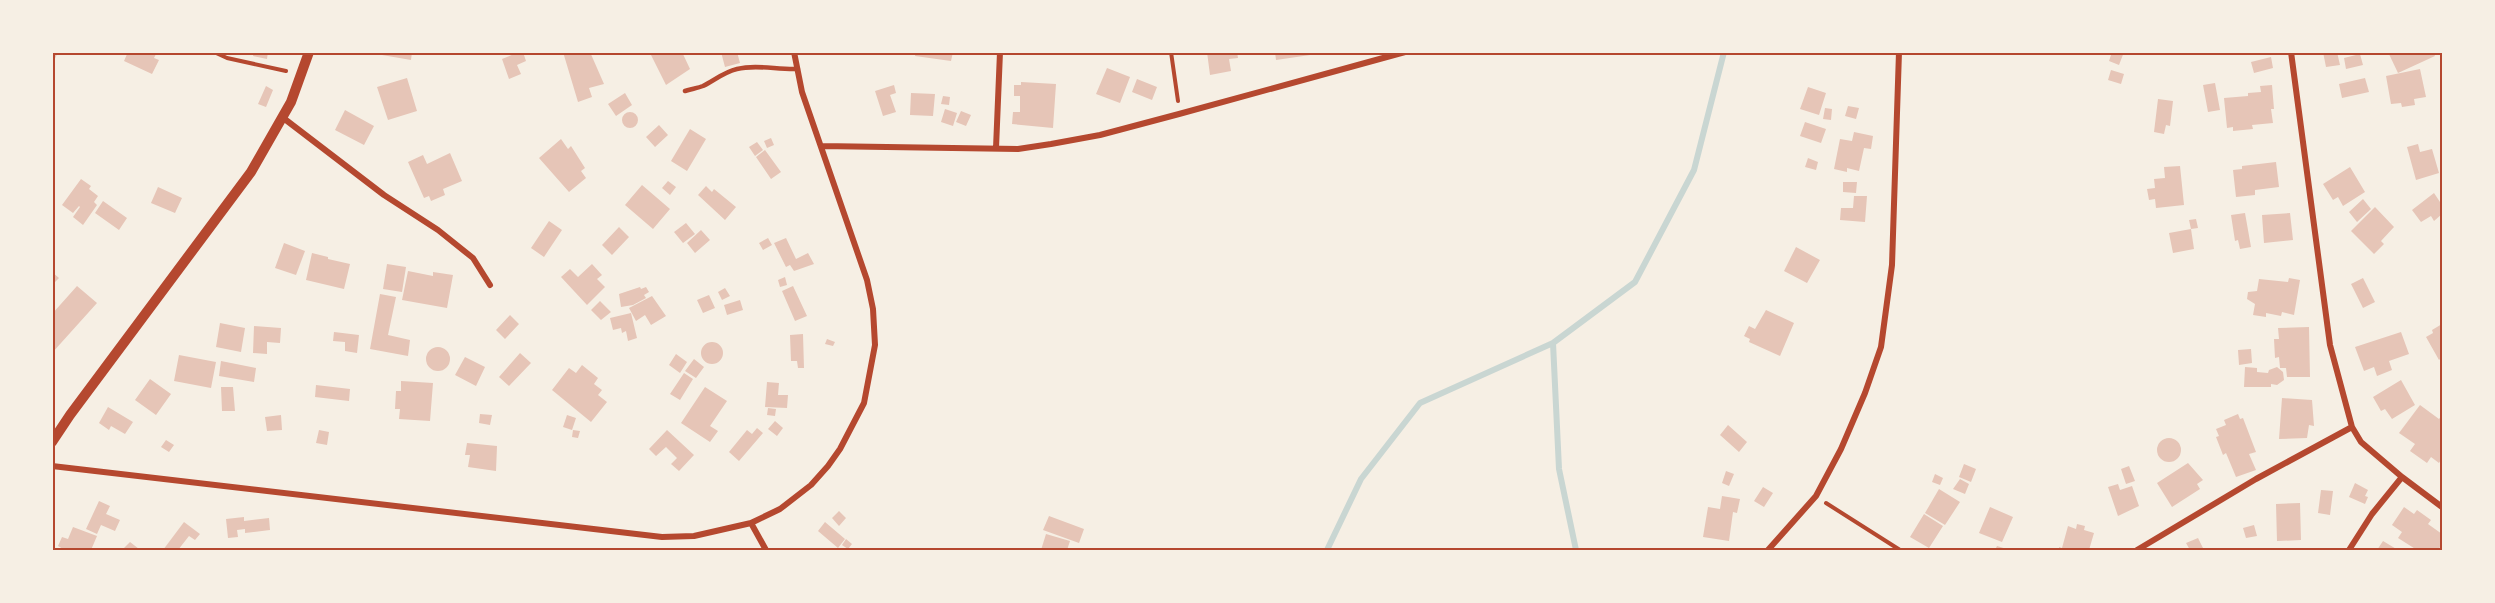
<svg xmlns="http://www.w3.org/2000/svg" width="2495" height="603" font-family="'Archivo Narrow',sans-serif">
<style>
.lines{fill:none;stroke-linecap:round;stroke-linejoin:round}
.stream{stroke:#c9d6d2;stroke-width:6}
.building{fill:#e6c5b7}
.path{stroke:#b5482f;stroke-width:4}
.service{stroke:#b5482f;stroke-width:4.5}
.minor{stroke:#b5482f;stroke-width:6}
.tertiary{stroke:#b5482f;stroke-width:10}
.neatline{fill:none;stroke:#b5482f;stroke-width:2}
</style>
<rect width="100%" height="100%" fill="#f6efe4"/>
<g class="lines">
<path class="stream" d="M 1553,343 L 1559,469 L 1576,550
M 1327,550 L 1361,479 L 1420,403 L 1553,343 L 1635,282 L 1694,170 L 1724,52"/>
</g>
<path class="building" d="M 52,52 L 58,52 L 52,65 Z
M 128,52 L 157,52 L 154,58 L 159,60 L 152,74 L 124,61 Z
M 254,52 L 268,52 L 267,59 L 253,56 Z
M 382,52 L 412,52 L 411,60 L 382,55 Z
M 519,52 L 523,52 L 526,61 L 517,65 L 521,74 L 509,79 L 502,59 Z
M 563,52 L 590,52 L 604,84 L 589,88 L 592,97 L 578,102 Z
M 656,52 L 682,52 L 690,69 L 666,85 L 651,55 Z
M 721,52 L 737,52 L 740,63 L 725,67 Z
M 916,52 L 953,52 L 951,61 L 915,56 Z
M 1207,52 L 1237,52 L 1238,58 L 1229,59 L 1231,71 L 1210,75 Z
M 1275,52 L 1317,52 L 1317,54 L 1276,60 Z
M 2112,52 L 2124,52 L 2119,65 L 2109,61 Z
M 2323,52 L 2337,52 L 2340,65 L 2326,67 Z
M 2388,52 L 2433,52 L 2435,56 L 2398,73 Z
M 2360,54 L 2363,65 L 2346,69 L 2344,58 Z
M 2271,57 L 2273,68 L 2254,73 L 2251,62 Z
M 1107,68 L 1130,77 L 1120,103 L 1096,94 Z
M 2420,69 L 2426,97 L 2414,99 L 2415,105 L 2402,107 L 2401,103 L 2391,104 L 2386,76 Z
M 2111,70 L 2124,74 L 2121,84 L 2108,80 Z
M 407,78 L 417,111 L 388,120 L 377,87 Z
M 2365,78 L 2369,92 L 2342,98 L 2339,84 Z
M 1137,79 L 1157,87 L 1152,100 L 1132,92 Z
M 1021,82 L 1056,84 L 1053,128 L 1012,124 L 1013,112 L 1020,112 L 1020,96 L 1014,96 L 1014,85 L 1021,85 Z
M 2215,83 L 2220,110 L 2208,112 L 2203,85 Z
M 894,85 L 896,93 L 890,95 L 896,112 L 883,116 L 875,91 Z
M 2272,85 L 2274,109 L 2271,109 L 2273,123 L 2252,125 L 2253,129 L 2233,131 L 2233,127 L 2227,128 L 2224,98 L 2248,96 L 2248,93 L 2261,92 L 2260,86 Z
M 266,86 L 273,90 L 266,107 L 258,104 Z
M 1808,87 L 1826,93 L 1819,115 L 1800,109 Z
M 625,93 L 632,105 L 616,116 L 608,104 Z
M 911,93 L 935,94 L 933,116 L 910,115 Z
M 943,96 L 950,97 L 949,105 L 941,104 Z
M 2158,99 L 2173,101 L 2170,126 L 2166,125 L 2164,134 L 2154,132 Z
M 1848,106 L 1859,108 L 1856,119 L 1845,116 Z
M 1825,108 L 1832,109 L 1831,120 L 1823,119 Z
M 945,109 L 957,113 L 953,126 L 941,122 Z
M 345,110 L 374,126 L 364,145 L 335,130 Z
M 961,111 L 971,115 L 966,126 L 956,122 Z
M622 120a8 8 0 1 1 16 0a8 8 0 1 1-16 0Z
M 1805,122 L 1826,129 L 1821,143 L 1800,136 Z
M 659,125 L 668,135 L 655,147 L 646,137 Z
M 690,129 L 706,139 L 687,171 L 671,161 Z
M 1854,132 L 1873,136 L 1871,149 L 1864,148 L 1859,171 L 1847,168 L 1847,172 L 1834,169 L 1840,139 L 1852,141 Z
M 771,138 L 774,145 L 767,148 L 764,141 Z
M 561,139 L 568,149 L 571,146 L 585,168 L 581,171 L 586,178 L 569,192 L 539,158 Z
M 757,142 L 763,150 L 755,156 L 749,147 Z
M 2418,144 L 2420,152 L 2432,149 L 2439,173 L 2416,180 L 2407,147 Z
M 765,150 L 781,172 L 771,179 L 756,157 Z
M 450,153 L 462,181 L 443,189 L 445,195 L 431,201 L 429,196 L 424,198 L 408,162 L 423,155 L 427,164 Z
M 1808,158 L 1818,162 L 1816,170 L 1805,167 Z
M 2276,162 L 2279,187 L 2255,190 L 2255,195 L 2236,197 L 2233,170 L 2242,169 L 2242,166 Z
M 2180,166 L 2184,205 L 2156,208 L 2155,199 L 2149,200 L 2147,189 L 2155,188 L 2154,179 L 2165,178 L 2164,167 Z
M 2350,167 L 2365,192 L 2343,206 L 2338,197 L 2333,200 L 2323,184 Z
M 81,179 L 91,186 L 89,189 L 98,196 L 94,202 L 97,205 L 83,225 L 73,217 L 80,207 L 79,206 L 73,213 L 62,205 Z
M 668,181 L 676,187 L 670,195 L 662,188 Z
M 1843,182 L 1857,182 L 1856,193 L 1843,192 Z
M 642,185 L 670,209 L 653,229 L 625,205 Z
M 706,186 L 712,192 L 714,189 L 736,207 L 725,220 L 698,195 Z
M 158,187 L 182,198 L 175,213 L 151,203 Z
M 2434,193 L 2442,205 L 2442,214 L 2434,221 L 2431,216 L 2421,222 L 2412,210 Z
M 1854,196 L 1867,196 L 1865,222 L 1840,220 L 1841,208 L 1853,208 Z
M 2363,199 L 2371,209 L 2357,222 L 2349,212 Z
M 103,201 L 127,218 L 119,230 L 95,213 Z
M 2375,207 L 2394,227 L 2381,241 L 2384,244 L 2374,254 L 2351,231 Z
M 2245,213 L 2251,247 L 2240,249 L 2238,240 L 2235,241 L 2231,215 Z
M 2290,213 L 2293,240 L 2264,243 L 2262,215 Z
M 2196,219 L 2198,228 L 2191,229 L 2189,220 Z
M 549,221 L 562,230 L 544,257 L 531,248 Z
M 686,223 L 695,234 L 683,243 L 674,232 Z
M 619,227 L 629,237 L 612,255 L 602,245 Z
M 2191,229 L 2194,249 L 2173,253 L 2169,233 Z
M 701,230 L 710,240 L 695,253 L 687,243 Z
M 768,238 L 772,245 L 763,250 L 759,243 Z
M 786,238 L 796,259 L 808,253 L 814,264 L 794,271 L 790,265 L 786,267 L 774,243 Z
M 284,243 L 305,251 L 296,275 L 275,268 Z
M 1796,247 L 1820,260 L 1807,283 L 1784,271 Z
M 312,253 L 328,257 L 328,259 L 350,264 L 344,289 L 306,280 Z
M 387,264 L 406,267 L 402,292 L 383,289 Z
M 592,264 L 602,275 L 597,279 L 605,287 L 587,305 L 561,277 L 570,269 L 578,277 Z
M 408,271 L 433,276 L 433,272 L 453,275 L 447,308 L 402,300 Z
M 52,272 L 59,278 L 52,285 Z
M 785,277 L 787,285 L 780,287 L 778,280 Z
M 2289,278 L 2300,280 L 2294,315 L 2282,312 L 2281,316 L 2266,313 L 2266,317 L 2253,315 L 2255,304 L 2247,299 L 2248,292 L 2257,291 L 2259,279 L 2288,282 Z
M 2363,278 L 2375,302 L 2363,308 L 2351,284 Z
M 77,286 L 97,303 L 52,353 L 52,314 Z
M 793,286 L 807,316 L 795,321 L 782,291 Z
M 640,287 L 641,289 L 646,287 L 649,292 L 644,295 L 646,298 L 633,305 L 621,307 L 619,294 Z
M 725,288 L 730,296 L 722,300 L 718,292 Z
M 380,294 L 396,297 L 388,335 L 410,340 L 408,356 L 370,349 Z
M 709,295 L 715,308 L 703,313 L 697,300 Z
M 652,296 L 666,316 L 651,325 L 645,315 L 636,321 L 629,308 Z
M 740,300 L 743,310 L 727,315 L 724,305 Z
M 600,301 L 611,312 L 601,320 L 591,310 Z
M 1766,310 L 1794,323 L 1780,356 L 1749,342 L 1750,339 L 1744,336 L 1749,326 L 1755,329 Z
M 631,313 L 637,338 L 628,341 L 626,331 L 622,333 L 621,328 L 613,330 L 610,318 Z
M 510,315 L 519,324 L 505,339 L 496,330 Z
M 220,323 L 245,328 L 241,352 L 216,347 Z
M 2442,324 L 2442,357 L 2439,360 L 2426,337 L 2433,333 L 2432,330 Z
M 254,326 L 281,328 L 280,343 L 267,342 L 267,354 L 253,353 Z
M 2309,327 L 2310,377 L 2287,377 L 2286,368 L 2280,368 L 2279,357 L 2275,358 L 2274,339 L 2279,339 L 2278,328 Z
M 334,332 L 359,335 L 357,353 L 345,351 L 345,342 L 333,341 Z
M 2401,332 L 2409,354 L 2389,361 L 2392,370 L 2377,376 L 2374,367 L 2364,371 L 2355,347 Z
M 803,334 L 804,368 L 798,368 L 797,361 L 791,361 L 790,335 Z
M 827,339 L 835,342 L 833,346 L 825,344 Z
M701 353a11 11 0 1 1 22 0a11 11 0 1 1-22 0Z
M426 359a12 12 0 1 1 24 0a12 12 0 1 1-24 0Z
M 2251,349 L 2252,363 L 2239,365 L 2238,350 Z
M 520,353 L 531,363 L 509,386 L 499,377 Z
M 676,354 L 687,362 L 680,373 L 669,365 Z
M 179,355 L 216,362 L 211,388 L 174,381 Z
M 465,357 L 485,367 L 476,386 L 455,375 Z
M 694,359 L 704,367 L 696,378 L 685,371 Z
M 221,361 L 256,368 L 254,382 L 219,376 Z
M 582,365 L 598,378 L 594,384 L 602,390 L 598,395 L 607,402 L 591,422 L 552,390 L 569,368 L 576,373 Z
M 2245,367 L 2257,368 L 2257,372 L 2268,373 L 2269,370 L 2277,367 L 2283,372 L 2284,380 L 2277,385 L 2271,384 L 2271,387 L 2244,387 Z
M 684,373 L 693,379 L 680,400 L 670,394 Z
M 150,379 L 171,394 L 156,415 L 135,400 Z
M 2401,380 L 2415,405 L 2392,419 L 2385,409 L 2381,411 L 2373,397 Z
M 401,381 L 433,383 L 430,421 L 399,419 L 400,409 L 395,409 L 396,391 L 401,391 Z
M 767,382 L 779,383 L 778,395 L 788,395 L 787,408 L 765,407 Z
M 316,385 L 350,389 L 349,401 L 315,397 Z
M 221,387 L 233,387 L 235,411 L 222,411 Z
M 705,387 L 727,401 L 710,426 L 718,431 L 710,442 L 681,423 Z
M 2282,398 L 2312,400 L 2314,426 L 2309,425 L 2307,438 L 2279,439 Z
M 2420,405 L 2439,419 L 2442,415 L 2442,458 L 2439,463 L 2431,457 L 2427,463 L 2410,451 L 2415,444 L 2399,433 Z
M 108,407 L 133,422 L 125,434 L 111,426 L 109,430 L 99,423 Z
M 768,408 L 776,409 L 775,416 L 767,415 Z
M 480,414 L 492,415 L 490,425 L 479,423 Z
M 2238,414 L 2240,419 L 2243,418 L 2256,452 L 2249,454 L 2256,470 L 2236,477 L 2226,453 L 2223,455 L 2216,437 L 2219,436 L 2216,429 L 2226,425 L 2224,420 Z
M 281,415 L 282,430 L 267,431 L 265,417 Z
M 567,415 L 576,418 L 572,430 L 563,427 Z
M 775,421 L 783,428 L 777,436 L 768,429 Z
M 1728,425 L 1747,442 L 1739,452 L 1720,435 Z
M 757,428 L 763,433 L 739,461 L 729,452 L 747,430 L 752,434 Z
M 319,430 L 329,432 L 327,445 L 316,443 Z
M 573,430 L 580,431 L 578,438 L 572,437 Z
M 667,430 L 694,455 L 679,471 L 671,464 L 677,458 L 666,447 L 656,456 L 649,449 Z
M2157 450a12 12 0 1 1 24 0a12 12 0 1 1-24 0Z
M 166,440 L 174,445 L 169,452 L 161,447 Z
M 467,443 L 497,446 L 496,471 L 468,467 L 470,455 L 465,455 Z
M 2188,463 L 2203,480 L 2197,484 L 2200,489 L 2172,507 L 2157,483 Z
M 1964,464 L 1976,469 L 1971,482 L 1959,477 Z
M 2129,466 L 2135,481 L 2126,484 L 2121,469 Z
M 1726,471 L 1734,474 L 1729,486 L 1722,483 Z
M 1935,474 L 1943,478 L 1940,485 L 1932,482 Z
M 1960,479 L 1969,484 L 1965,494 L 1953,489 Z
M 2355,483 L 2368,490 L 2365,496 L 2368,497 L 2365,504 L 2349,497 Z
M 2118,484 L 2120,490 L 2132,486 L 2139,506 L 2118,516 L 2108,487 Z
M 1763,487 L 1773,493 L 1764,507 L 1754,501 Z
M 1939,489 L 1960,502 L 1945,525 L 1925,513 Z
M 2321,490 L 2333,491 L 2330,515 L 2318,513 Z
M 1722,496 L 1740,499 L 1737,513 L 1733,512 L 1729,541 L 1703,537 L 1708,507 L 1720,509 Z
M 99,501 L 110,506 L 106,514 L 120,520 L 115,531 L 101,525 L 97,534 L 86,529 Z
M 2300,503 L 2301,540 L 2277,541 L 2276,504 Z
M 1990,507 L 2013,517 L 2002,542 L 1979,533 Z
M 2404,507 L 2414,514 L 2417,510 L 2431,520 L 2428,524 L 2442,534 L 2442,544 L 2438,550 L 2417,550 L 2398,538 L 2402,532 L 2392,525 Z
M 839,511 L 846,518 L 839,526 L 832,518 Z
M 1924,514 L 1943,526 L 1929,548 L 1910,537 Z
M 1049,516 L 1084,529 L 1079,543 L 1043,530 Z
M 244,517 L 244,521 L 269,518 L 270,530 L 245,533 L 245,529 L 237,530 L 238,537 L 228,538 L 226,519 Z
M 184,522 L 200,534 L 195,540 L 189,536 L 178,550 L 163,550 Z
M 825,522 L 845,539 L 838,548 L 818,531 Z
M 2077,524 L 2085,526 L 2084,530 L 2094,533 L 2089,550 L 2059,550 L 2059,547 L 2062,548 L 2068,526 L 2076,529 Z
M 2254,525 L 2257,536 L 2246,538 L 2243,528 Z
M 73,527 L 97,536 L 91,550 L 62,550 L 63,549 L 58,546 L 62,537 L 68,539 Z
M 1046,534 L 1070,541 L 1067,550 L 1041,550 Z
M 2198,538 L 2204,550 L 2190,550 L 2186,543 Z
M 846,539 L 852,544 L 848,549 L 842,545 Z
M 2383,541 L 2398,550 L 2377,550 Z
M 130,542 L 139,549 L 138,550 L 122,550 Z
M 1997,546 L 2010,550 L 1995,550 Z"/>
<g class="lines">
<path class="path" d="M 214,52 L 227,58 L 286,71
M 1171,52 L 1178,101
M 1826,503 L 1900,550"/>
<path class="service" d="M 685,91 C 691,89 698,88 703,86 C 715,80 724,72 737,69 C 757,64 777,70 798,69"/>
<path class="minor" d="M 2291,52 L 2330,345 L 2352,427 L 2361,442 L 2402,477 L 2442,507
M 282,117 L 384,195 L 438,230 L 473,258 L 490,285
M 821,146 L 1018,149 L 1051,144 L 1100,135 L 1179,114 L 1405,52
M 996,148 L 1000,52
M 52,466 L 662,537 L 694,536 L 751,523 L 780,509 L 811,485 L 828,466 L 840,449 L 864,403 L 875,345 L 873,309 L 867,280 L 802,92 L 794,52
M 751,523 L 766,550
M 1768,550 L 1816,496 L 1841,449 L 1865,393 L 1881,347 L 1892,265 L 1899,52
M 2137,550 L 2256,479 L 2352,427
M 2349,550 L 2372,514 L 2402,477"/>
<path class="tertiary" d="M 52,442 L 70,415 L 251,172 L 291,102 L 309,52"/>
</g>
<rect width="2495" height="603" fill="none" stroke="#f6efe4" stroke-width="108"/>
<rect x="54" y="54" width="2387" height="495" class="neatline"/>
</svg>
